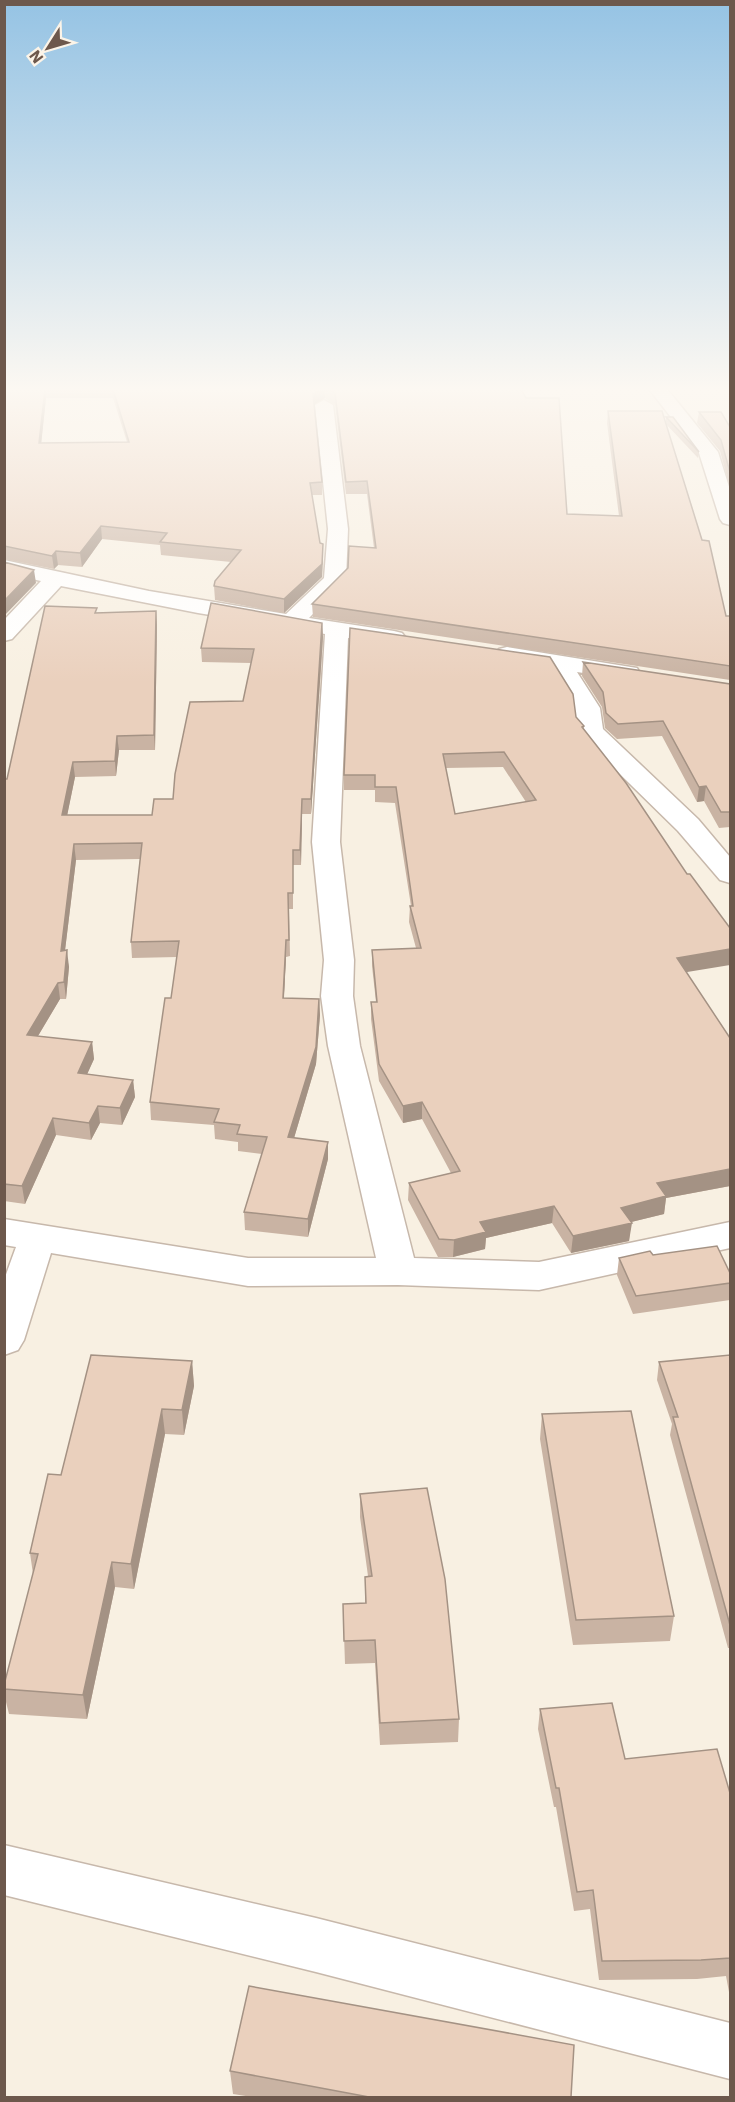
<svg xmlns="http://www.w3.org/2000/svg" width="735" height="2102" font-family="'IBM Plex Sans',sans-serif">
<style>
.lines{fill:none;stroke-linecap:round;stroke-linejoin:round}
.minor-casing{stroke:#c7b8ab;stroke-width:3}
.minor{fill:#fff;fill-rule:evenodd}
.wall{fill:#c9b3a3;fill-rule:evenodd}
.shaded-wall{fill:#a49284}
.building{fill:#ead0bd;stroke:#a49284;stroke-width:1.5;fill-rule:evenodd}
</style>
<rect width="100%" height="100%" fill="#f8f0e2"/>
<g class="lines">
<g class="minor-casing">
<path id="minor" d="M 649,389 L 667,389 L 718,452 L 730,490 L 730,525 L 723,523 L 720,519 L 699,453 Z
M 324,400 L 333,405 L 348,529 L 346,580 L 309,618 L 394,631 L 402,633 L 406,638 L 402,643 L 394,645 L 348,638 L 340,842 L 354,960 L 353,996 L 360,1046 L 414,1258 L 539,1262 L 730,1222 L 730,1248 L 539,1290 L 398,1285 L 248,1286 L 51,1253 L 24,1340 L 18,1350 L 4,1355 L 4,1280 L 16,1247 L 4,1245 L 4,1219 L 248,1258 L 376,1258 L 328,1046 L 321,996 L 324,960 L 312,842 L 325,634 L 198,613 L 61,586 L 12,639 L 4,641 L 4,620 L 41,581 L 4,573 L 4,560 L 149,591 L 286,614 L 324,578 L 328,529 L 315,405 Z
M 507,647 L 637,668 L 640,673 L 637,678 L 628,680 L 577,672 L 600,708 L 603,729 L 698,819 L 730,857 L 730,883 L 720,880 L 678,831 L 581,736 L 577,731 L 574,708 L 550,668 L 499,659 L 495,654 L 499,649 Z
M 4,1845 L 316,1918 L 730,2023 L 730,2079 L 316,1972 L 4,1895 Z"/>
</g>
<use href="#minor" class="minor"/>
</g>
<path class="wall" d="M 4,389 L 521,389 L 567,514 L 619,516 L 607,423 L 608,411 L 666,422 L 666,417 L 699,452 L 698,458 L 666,424 L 726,616 L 730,616 L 730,680 L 313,617 L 312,604 L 374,548 L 367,494 L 346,494 L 335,405 L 325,398 L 314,405 L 322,482 L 322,495 L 312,495 L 320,543 L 323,544 L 323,557 L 322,577 L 284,613 L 215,600 L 214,586 L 231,562 L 161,555 L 160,545 L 102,539 L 82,567 L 58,565 L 54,569 L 4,559 ZM 46,398 L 113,398 L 127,442 L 41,443 Z
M 699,412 L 730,427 L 730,488 L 720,451 L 697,423 Z
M 156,611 L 157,625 L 155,750 L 119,750 L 116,776 L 75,777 L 67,815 L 152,815 L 173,799 L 243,701 L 251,663 L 202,662 L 201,648 L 322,623 L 323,637 L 311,814 L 302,814 L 301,865 L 293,865 L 293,909 L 289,909 L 290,956 L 286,957 L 284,998 L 319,999 L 320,1015 L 316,1064 L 294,1138 L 328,1159 L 308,1237 L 245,1230 L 244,1212 L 262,1154 L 238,1151 L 238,1142 L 215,1139 L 214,1125 L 151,1120 L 150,1102 L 171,998 L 177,957 L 132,958 L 131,942 L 140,859 L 76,860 L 65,950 L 69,967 L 66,999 L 60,999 L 38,1036 L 92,1042 L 94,1059 L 87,1074 L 133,1080 L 135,1097 L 122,1125 L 100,1123 L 91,1140 L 56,1135 L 25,1204 L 4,1201 L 4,779 L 7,779 L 98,613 Z
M 583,662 L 730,684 L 730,827 L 719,828 L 704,801 L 697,802 L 662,736 L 617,739 L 605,728 L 602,707 L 582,676 Z
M 576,717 L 584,726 L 584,729 L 686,972 L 730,1038 L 730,1186 L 666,1198 L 664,1214 L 631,1222 L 629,1241 L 571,1253 L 552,1223 L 486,1238 L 485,1249 L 453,1257 L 438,1257 L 408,1200 L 409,1183 L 451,1173 L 422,1119 L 403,1123 L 379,1081 L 371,1019 L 371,1002 L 376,1002 L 372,966 L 372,950 L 416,948 L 409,922 L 410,906 L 411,906 L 395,803 L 375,802 L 375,790 L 344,790 L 344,775 ZM 503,767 L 526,802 L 455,814 L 446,768 Z
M 653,1255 L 730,1273 L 730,1300 L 633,1314 L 617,1275 L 619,1258 Z
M 730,1355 L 730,1648 L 728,1648 L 670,1435 L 672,1424 L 657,1380 L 659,1362 Z
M 192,1361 L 194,1386 L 184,1435 L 165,1434 L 134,1589 L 115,1587 L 87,1719 L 9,1714 L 4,1694 L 4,1685 L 33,1574 L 30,1553 L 61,1475 Z
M 542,1414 L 674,1616 L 670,1641 L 573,1645 L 540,1439 Z
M 360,1494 L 459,1719 L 458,1742 L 380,1745 L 375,1663 L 345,1664 L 343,1604 L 365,1603 L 365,1577 L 368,1576 L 360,1517 Z
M 540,1709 L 625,1759 L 730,1793 L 730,1992 L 729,1992 L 726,1976 L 697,1979 L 599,1980 L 590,1909 L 574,1911 L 556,1807 L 554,1807 L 538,1729 Z
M 230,2071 L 571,2097 L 252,2097 L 233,2094 Z"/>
<path class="shaded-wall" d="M 45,389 L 46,398 L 40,455 L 39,443 Z
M 321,389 L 325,389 L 325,398 L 313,405 L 313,394 Z
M 101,526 L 102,539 L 82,567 L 80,553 Z
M 323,544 L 323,557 L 322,577 L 284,613 L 284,599 Z
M 56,551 L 58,565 L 54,569 L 52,556 Z
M 34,570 L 36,583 L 4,616 L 4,601 Z
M 156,611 L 157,625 L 155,750 L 154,735 Z
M 322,623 L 323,637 L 311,814 L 311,799 Z
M 117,736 L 119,750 L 116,776 L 115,761 Z
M 73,762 L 75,777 L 64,831 L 62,815 Z
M 706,786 L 704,801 L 697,802 L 699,787 Z
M 302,799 L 302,814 L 301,865 L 300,850 Z
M 74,844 L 76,860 L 63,967 L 61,951 Z
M 286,940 L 286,957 L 283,1014 L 283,998 Z
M 730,949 L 730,965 L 675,974 L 677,958 Z
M 67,950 L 69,967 L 66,999 L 64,982 Z
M 58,983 L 60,999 L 29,1051 L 27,1035 Z
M 319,999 L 320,1015 L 316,1064 L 289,1155 L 288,1137 Z
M 92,1042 L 94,1059 L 80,1090 L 78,1073 Z
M 133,1080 L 135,1097 L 122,1125 L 120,1108 Z
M 422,1102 L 422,1119 L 403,1123 L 403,1106 Z
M 98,1106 L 100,1123 L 91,1140 L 89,1123 Z
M 53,1118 L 56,1135 L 25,1204 L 22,1186 Z
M 328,1142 L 328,1159 L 308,1237 L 308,1219 Z
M 730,1169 L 730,1186 L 666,1198 L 664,1214 L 619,1225 L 621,1208 L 657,1183 Z
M 554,1206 L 552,1223 L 486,1238 L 485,1249 L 453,1257 L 454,1240 L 480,1222 Z
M 632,1223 L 629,1241 L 571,1253 L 573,1236 Z
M 192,1361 L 194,1386 L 184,1435 L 182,1410 Z
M 162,1409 L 165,1434 L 134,1589 L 131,1564 Z
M 112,1562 L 115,1587 L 87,1719 L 83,1695 Z"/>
<path class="building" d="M 4,389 L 45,389 L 39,443 L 129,442 L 113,389 L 321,389 L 313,394 L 322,482 L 310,483 L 320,543 L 323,544 L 322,564 L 284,599 L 214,586 L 215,581 L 241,550 L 160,542 L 167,533 L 101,526 L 80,553 L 56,551 L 52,556 L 4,546 Z
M 329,389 L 521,389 L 526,398 L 559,398 L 567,514 L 622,516 L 608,411 L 662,411 L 702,540 L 709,541 L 726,616 L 730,616 L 730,666 L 312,604 L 348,568 L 349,546 L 376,548 L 367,481 L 346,482 L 335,393 Z
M 699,412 L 721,412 L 730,427 L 730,472 L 721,440 Z
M 666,417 L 673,417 L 699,452 Z
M 4,562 L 34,570 L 4,601 Z
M 211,603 L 322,623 L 311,799 L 302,799 L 300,850 L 293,850 L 293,893 L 288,893 L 289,940 L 286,940 L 283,998 L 319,999 L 316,1047 L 288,1137 L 328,1142 L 308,1219 L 244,1212 L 267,1137 L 237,1134 L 240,1125 L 214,1122 L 219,1109 L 150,1102 L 165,998 L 171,998 L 179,941 L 131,942 L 142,843 L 74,844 L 61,951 L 67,950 L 64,982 L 58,983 L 27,1035 L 92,1042 L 78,1073 L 133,1080 L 120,1108 L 98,1106 L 89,1123 L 53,1118 L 22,1186 L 4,1184 L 4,779 L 7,779 L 45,606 L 97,608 L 95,613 L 156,611 L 154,735 L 117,736 L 115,761 L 73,762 L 62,815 L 152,815 L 154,799 L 173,799 L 175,774 L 190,702 L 243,701 L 254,649 L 201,648 Z
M 350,628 L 550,657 L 573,694 L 576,717 L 584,726 L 582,727 L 626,783 L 687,874 L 690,874 L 730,928 L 730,949 L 677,958 L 730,1038 L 730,1169 L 657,1183 L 666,1196 L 621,1208 L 632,1223 L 573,1236 L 554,1206 L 480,1222 L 486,1232 L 454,1240 L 439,1239 L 409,1183 L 460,1171 L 422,1102 L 403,1106 L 379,1064 L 371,1002 L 377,1002 L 372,950 L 421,948 L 410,906 L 413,906 L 396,787 L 375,787 L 375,775 L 344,775 ZM 504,752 L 536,800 L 455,814 L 443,754 Z
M 583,662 L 730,684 L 730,812 L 721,812 L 706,786 L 699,787 L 663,721 L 618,724 L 606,713 L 603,692 Z
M 717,1246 L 730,1273 L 730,1283 L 636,1296 L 619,1258 L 650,1251 L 653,1255 Z
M 91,1355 L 192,1361 L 182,1410 L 162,1409 L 131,1564 L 112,1562 L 83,1695 L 4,1689 L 4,1685 L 38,1554 L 30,1553 L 48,1474 L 61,1475 Z
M 730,1355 L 730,1625 L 673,1417 L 678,1417 L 659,1362 Z
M 631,1411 L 674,1616 L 576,1620 L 542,1414 Z
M 427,1488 L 445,1579 L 459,1719 L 380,1723 L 375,1640 L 344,1641 L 343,1604 L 366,1603 L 365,1577 L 372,1576 L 360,1494 Z
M 612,1703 L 625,1759 L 717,1749 L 730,1793 L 730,1958 L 701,1960 L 602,1961 L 593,1890 L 577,1892 L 559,1788 L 556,1788 L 540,1709 Z
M 249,1986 L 574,2045 L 571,2097 L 369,2097 L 230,2071 Z"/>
<linearGradient id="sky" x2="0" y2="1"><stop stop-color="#95c3e4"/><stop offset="0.57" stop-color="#fcf8f2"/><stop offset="1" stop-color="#fcf8f2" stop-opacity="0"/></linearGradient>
<rect width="735" height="683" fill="url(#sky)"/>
<rect width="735" height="2102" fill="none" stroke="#6d584c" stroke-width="12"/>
<g transform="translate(48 48) rotate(233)" stroke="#fcf4e8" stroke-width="4.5" paint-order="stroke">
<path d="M0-4.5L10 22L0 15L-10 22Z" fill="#6d584c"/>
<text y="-9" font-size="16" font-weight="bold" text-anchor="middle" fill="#6d584c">N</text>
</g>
</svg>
